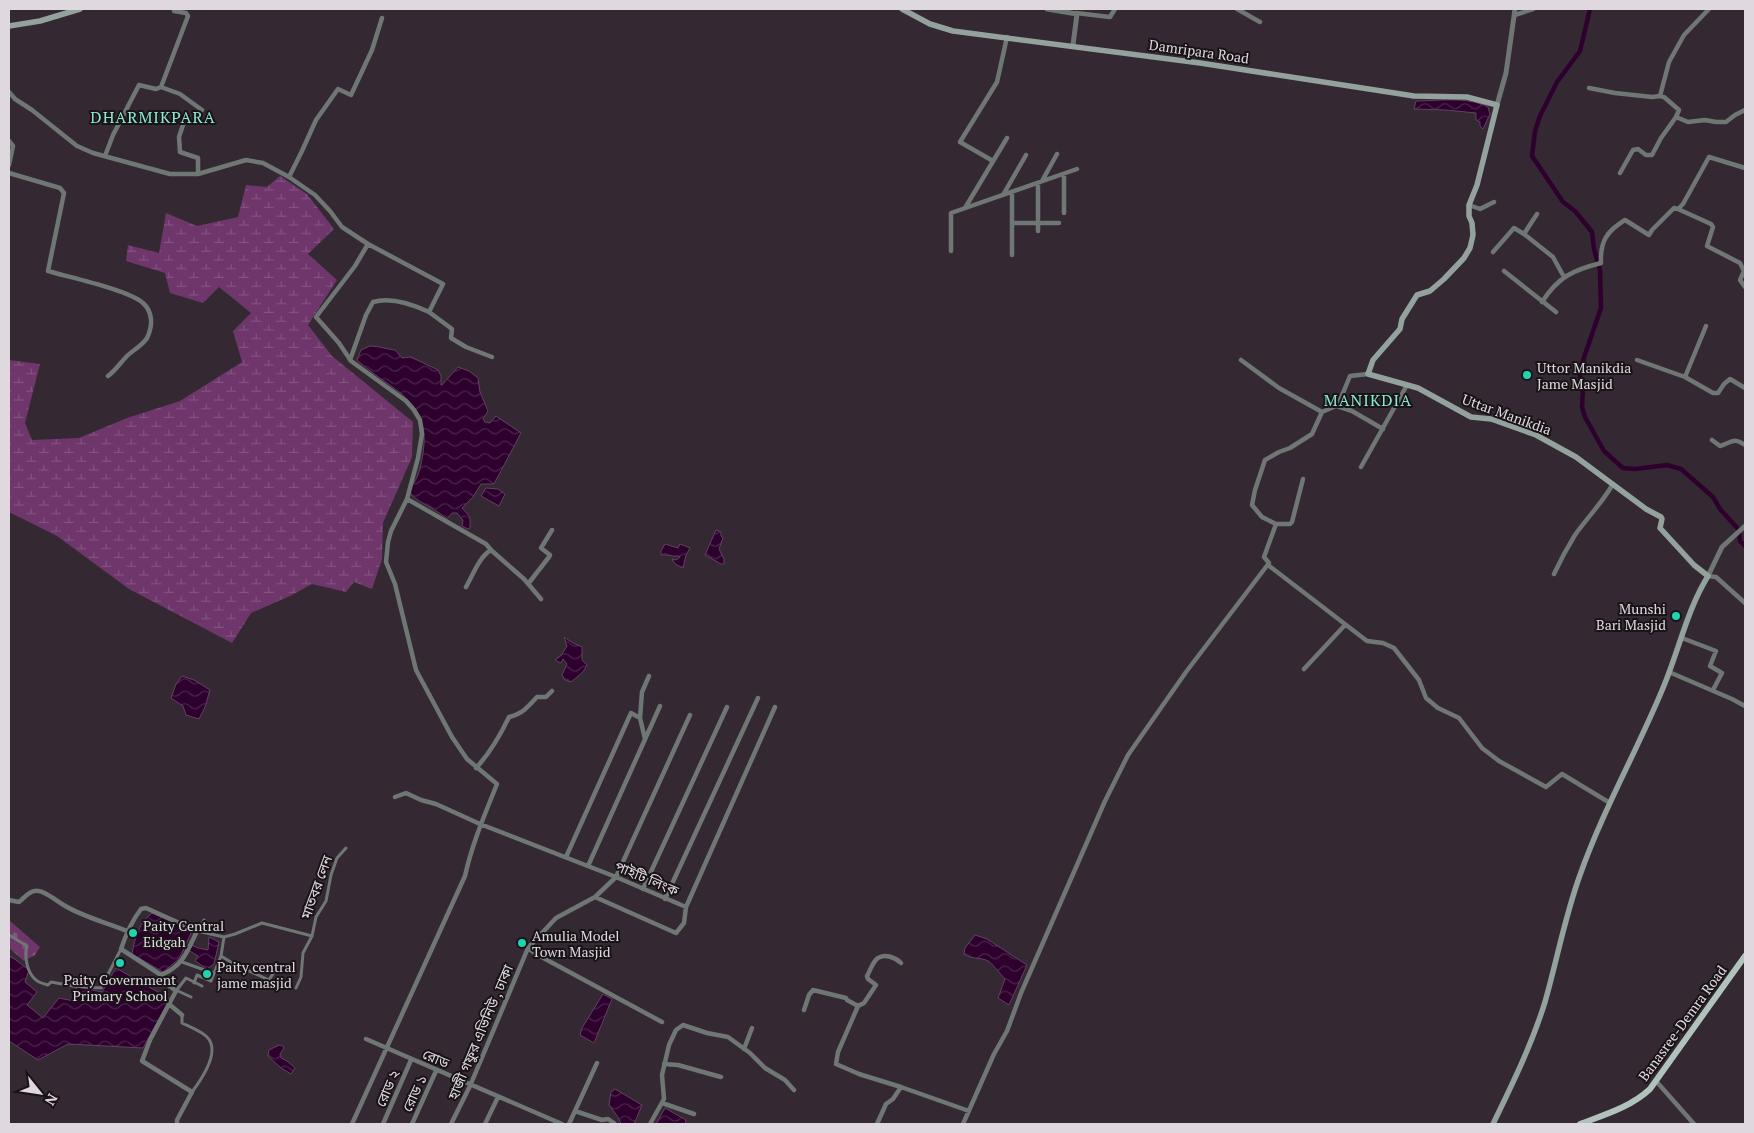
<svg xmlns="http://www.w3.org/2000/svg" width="1754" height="1133" font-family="'PT Serif','Noto Sans Bengali',serif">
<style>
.wetland{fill:url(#wetland-marsh)}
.cemetery{fill:url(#cemetery-stones)}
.water{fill:url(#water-waves);stroke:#634162}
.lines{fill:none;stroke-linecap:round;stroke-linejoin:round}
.canal{stroke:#2d002d;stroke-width:4.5}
.pedestrian{stroke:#6f7774;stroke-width:3}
.minor{stroke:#6f7774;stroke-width:4.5}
.tertiary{stroke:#6f7774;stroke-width:5}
.secondary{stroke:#94a29d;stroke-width:5.5}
.primary{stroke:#b1c2bd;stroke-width:6}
.poi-dot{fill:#1ed5b0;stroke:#181317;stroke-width:2}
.labels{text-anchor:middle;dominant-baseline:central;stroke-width:4;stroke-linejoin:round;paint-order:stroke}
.street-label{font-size:14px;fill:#e0d8df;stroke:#181317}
.poi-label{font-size:14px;fill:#e0d8df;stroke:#181317;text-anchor:start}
.quarter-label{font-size:16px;letter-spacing:1px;fill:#8becd1;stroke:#181317}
</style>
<defs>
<pattern id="wetland-marsh" width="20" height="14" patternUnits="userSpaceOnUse" patternTransform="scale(1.25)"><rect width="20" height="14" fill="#6e366b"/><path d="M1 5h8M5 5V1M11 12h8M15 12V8" fill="none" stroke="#825280"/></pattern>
<pattern id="cemetery-stones" width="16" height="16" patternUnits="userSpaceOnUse" patternTransform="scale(1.25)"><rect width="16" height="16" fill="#6e366b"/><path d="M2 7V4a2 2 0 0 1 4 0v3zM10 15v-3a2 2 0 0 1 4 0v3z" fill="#825280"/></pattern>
<pattern id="water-waves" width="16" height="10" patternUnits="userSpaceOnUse" patternTransform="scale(1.25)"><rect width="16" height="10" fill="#2d002d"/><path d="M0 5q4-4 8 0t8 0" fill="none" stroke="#4b244b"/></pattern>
</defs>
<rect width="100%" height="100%" fill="#342832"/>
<path class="wetland" d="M 280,176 L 307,194 L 334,229 L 308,254 L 337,280 L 308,325 L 332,356 L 413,422 L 412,457 L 383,523 L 382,559 L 372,589 L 354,582 L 346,592 L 312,584 L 290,596 L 251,613 L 232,643 L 129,589 L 57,536 L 9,512 L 9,360 L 40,364 L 25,423 L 32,440 L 79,438 L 127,418 L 180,401 L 242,362 L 233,331 L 251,313 L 219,287 L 203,303 L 170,293 L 165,273 L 126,261 L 128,245 L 159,253 L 166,213 L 197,226 L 238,217 L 246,185 L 267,187 Z"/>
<path class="cemetery" d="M 9,920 L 40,947 L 35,955 L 24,961 L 9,948 Z"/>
<path class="water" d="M 1416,101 C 1438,101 1467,96 1488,107 L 1490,114 L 1483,129 L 1480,126 L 1480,122 L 1476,120 L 1476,113 L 1446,110 L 1414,109 Z
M 370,346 C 379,346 386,349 395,350 L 402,358 L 411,357 L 438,370 L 441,376 L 441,385 L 442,385 L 458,367 L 469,371 L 478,378 L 480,392 L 488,411 L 483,419 L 485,422 L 490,423 L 496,416 L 521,433 L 494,484 L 481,484 L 473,497 L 462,508 L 470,517 L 470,528 L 468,529 L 462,526 L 463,520 L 457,513 L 452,513 L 447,519 C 436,509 422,504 411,495 L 410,488 C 419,478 421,466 423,453 C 432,399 389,390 357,360 L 361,350 Z
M 486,488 L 498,489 L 505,494 L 499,506 L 481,496 Z
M 716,530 L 721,532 L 721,536 L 723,538 L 719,549 L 724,559 L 724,564 L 721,564 L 705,555 Z
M 665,544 L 678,548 L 680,544 L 690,548 L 686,555 L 683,568 L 675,564 L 672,559 L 676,560 L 680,557 L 679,556 C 672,557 668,554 661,555 L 661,551 Z
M 564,637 L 573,643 L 582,647 L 582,660 L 587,665 L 583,672 L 571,682 L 565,680 L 562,675 L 567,664 L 563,659 L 561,663 L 555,660 L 562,654 L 567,646 Z
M 182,676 L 194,680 L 210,690 L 205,707 L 199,719 L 186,715 L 183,706 L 171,698 L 176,684 Z
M 152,913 L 192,931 L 179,959 L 163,972 L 132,954 C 135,937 139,923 152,913 Z
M 975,935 L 987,939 L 1027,965 L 1009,1005 L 998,998 L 1005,979 C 1002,976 990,961 988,961 C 981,957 973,960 964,954 L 965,948 Z
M 209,937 L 219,942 L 214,964 L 207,969 L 195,961 L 198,956 L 188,950 L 190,944 L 198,948 L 208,950 Z
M 9,956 L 12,957 L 29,970 L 25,982 L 37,992 L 27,1005 L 43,1018 L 59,998 L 74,1001 L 77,987 L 102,992 L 116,968 L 170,999 L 143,1048 L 68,1044 L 38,1060 L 9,1041 Z
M 603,994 L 612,999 L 594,1043 L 580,1035 L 582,1028 Z
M 279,1045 L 283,1046 L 284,1048 L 280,1054 L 281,1058 L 287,1061 L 295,1068 L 291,1074 L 281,1068 L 268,1056 L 269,1050 Z
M 615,1089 L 642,1105 L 634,1124 L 621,1124 L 618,1117 L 609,1105 L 611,1092 Z
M 665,1108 L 686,1120 L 685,1124 L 656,1124 Z"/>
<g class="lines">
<path class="canal" d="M 1590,9 L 1580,51 L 1557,82 L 1540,116 L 1535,131 L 1532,156 L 1563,202 L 1575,211 L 1592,232 L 1594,249 L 1600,270 L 1601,308 L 1579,372 L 1583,389 L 1582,407 L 1585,417 L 1604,451 L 1615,461 L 1623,468 L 1635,469 L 1667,465 L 1681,469 L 1713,497 L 1720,509 L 1739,530 L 1740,541 L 1745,546"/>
<path class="pedestrian" d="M 9,935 L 27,946 C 24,956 27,973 36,980 C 39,983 45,984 48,985 L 51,982 L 73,986 L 101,988 L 121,949
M 224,937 L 235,934 L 262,923 L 312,936 L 316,917 L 326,901 L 331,875 L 337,858 L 346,848
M 221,956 L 234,964 L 269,980 L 278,966
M 182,962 L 213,973
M 194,983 L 197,975 L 211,981 L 221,956 L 224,937 L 197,931 L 204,920
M 296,988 L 301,977 L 303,953 L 312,936
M 176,991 L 186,978 L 202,986
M 178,991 L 191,997
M 182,1015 L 182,1023 C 190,1027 201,1031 207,1037 C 221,1051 201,1080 192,1092"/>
<path class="minor" d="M 1237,9 L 1260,22
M 1076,13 L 1110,17 L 1115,9
M 1515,15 L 1533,9
M 161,87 L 180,94 L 202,110
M 1589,88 L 1615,93 L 1652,97 L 1660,96 L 1664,97 L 1679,110 L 1676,117
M 9,92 L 15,99 L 32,110 L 77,146 L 93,153 L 170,174 L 198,174 L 246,160 L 263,163 L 289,177 L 302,151 L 316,120 L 338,89 L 351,95 L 372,50 L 382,18
M 1660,96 L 1669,62 L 1684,35 L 1709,9
M 183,125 L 179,137 L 180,152 L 198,158 L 198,174
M 9,141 L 13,146 L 9,165
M 105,156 L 113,135 L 139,85 L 156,89 L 161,87 L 188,16 L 186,13 L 174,11 L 174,9
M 993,161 L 960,142 L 997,82 L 1007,37
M 9,173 L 60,188 L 64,193 L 48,271 C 68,277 129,290 143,303 C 153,312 153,326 147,338 C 142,346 133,350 127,356 C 120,363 116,370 108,376
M 1620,173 L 1633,150 L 1638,149 L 1646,155 L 1652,155 L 1661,138 L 1676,117 L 1688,122 L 1705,120 L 1716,122 L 1726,122 L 1735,115 L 1745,110
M 289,177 L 315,195 L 330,211 L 342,227 L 368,244
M 1042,181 L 1057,154
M 1038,183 L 1038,231
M 1012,192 L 1012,255
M 1003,195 L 1026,155
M 1469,205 L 1480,209 L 1494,202
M 965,208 L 1007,138
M 1678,209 L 1711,224 L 1713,227 L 1707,246 L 1740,263 L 1744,271 L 1740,280 L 1745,287
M 1064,213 L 1064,174
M 1012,223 L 1059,223
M 1524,234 L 1537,214
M 951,251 L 951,213 L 1077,169
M 1493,252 L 1514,228 L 1524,234 L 1553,257 L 1564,277
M 1504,271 L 1556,312
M 1542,302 C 1558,277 1573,270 1601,263 C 1600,241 1607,231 1625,220 L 1649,235 L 1652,230 L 1674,208 L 1678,209 L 1683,204 L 1709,157 L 1745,168
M 350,360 L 366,315 L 373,302 C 390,297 412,304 429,312
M 1241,360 L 1279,388 L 1322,412 L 1338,405 L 1350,376 L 1368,374
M 1637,360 L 1685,377 L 1713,393 L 1718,393 L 1724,384 L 1730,379 L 1745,388
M 1685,377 L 1706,326
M 1337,406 L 1352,411 L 1383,429
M 1712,440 L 1720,446 C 1733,442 1733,437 1745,445
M 1361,467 L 1407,385
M 407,499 L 486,544 L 491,550 L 524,579 L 541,599
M 1276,524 L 1262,517 L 1252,505 L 1255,490 L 1265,460 L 1279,452 L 1290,448 L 1312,434 L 1322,412
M 1268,565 L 1367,641 L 1383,643 L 1394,648 L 1419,680 L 1426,698 L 1438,708 L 1459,718 L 1482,748 L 1499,761 L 1546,787 L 1562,774 L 1610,803
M 1554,574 C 1560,561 1567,548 1575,535 C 1587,518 1602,503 1613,484
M 1708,576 L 1716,577 L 1745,603
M 528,584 L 549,557 L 550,555 L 541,548 L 552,530
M 466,587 C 473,575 479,557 491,550
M 1682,638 L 1716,651 L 1710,666 L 1722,673 L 1713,690
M 1304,669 L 1345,625
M 1669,672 L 1732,699 L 1745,706
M 640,718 L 642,692 L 649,676
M 476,768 C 491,752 500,736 509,717 C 522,714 528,707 537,697 L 546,697 L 552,691
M 395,797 L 406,793 L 421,800 L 436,804 L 480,824 L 616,877 L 686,907 L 775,707
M 566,857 L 631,713 L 640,718 L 645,739
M 588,866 L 660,706
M 643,889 L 727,707
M 595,897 L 616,877 L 690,715
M 665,899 L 758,698
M 9,900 L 19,902 C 23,899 29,891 35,891 C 43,889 55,900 62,904 C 82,917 106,922 127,931
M 146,908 L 197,931 C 187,952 183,966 161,975 L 121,949 C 126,934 131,922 141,909 Z
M 528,948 L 536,954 L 662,1022
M 161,975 L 163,981 L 176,991 L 169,1004 L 182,1015
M 169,1004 L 150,1040 L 142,1061 L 192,1092 L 177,1120 L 177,1124
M 804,1010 L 809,995 L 813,990 L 846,998 L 847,1000 L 858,1006
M 366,1039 L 562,1124
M 744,1049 L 752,1028
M 664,1064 L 678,1065 L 721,1077
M 1656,1081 L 1694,1124
M 901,1087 L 859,1074 L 836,1064 L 838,1052 L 858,1006 L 864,1003 L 876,985 L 868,979 L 867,976 C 870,971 873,961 878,958 C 885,953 896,958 901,963
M 662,1103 L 694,1114
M 575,1111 L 602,1120 L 608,1119 L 614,1123
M 352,1124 L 465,876 C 472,844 485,814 497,784 L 467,759 L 452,737 L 416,670 L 395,584 L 386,562 L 388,542 L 391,531 L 407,499 L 418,458 L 422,434 L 420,420 L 414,410 L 406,401 L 351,361 L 339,343 L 316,317 L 355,266 L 368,244 L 443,284 L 429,312 L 452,329 L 451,338 L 466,347 L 492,357
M 383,1124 L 411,1060
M 412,1124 L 436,1071
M 451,1124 L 470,1086 L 528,948 L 556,918 L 595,897 L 676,933 L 684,923 L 686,907
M 485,1124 L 498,1097
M 569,1124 L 597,1063
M 650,1124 L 664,1099 L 662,1075 L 669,1045 L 676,1030 L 683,1025 L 707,1033 L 728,1037 L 750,1053 L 765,1068 L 785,1080 L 794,1090
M 877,1124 L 886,1104 L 893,1099 L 901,1087 L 969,1111
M 963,1124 L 994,1054 L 1007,1031 L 1021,993 L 1105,801 L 1128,755 L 1186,672 L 1269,563 L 1264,557 L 1276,524 L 1290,524 L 1292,522 L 1303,479"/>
<path class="tertiary" d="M 1047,9 L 1077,14 L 1073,45
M 1497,105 L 1506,73 L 1515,9
M 1708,576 L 1722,547 L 1745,526"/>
<path class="secondary" d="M 902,9 L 930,24 L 953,31 L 1200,63 L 1414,96 L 1467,97 L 1497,105 L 1477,185 L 1469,205 L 1469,216 L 1472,223 L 1473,235 L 1470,248 L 1464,258 L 1444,279 L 1430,291 L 1417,295 L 1402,319 L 1400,329 L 1373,360 L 1368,374 L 1418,388 L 1471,417 L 1491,419 L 1536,435 L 1576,457 L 1646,509 L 1661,517 L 1662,519 L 1660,528 L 1694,565 L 1708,576 C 1687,610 1679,650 1663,688 C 1637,751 1603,810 1580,875 C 1565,916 1557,960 1545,1002 C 1532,1044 1512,1085 1493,1124
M 9,26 L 40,21 L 80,9"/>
<path class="primary" d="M 1580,1124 C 1604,1115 1631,1107 1650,1089 L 1745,956"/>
</g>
<g class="poi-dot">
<circle cx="1527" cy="375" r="5"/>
<circle cx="1676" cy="616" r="5"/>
<circle cx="133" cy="933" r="5"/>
<circle cx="522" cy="943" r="5"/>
<circle cx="120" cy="963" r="5"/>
<circle cx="207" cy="974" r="5"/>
</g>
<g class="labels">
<g class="street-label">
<text transform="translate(1199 51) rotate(8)">Damripara Road</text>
<text transform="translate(1507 414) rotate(20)">Uttar Manikdia</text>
<text transform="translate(647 878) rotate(23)">পাইটি লিংক</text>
<text transform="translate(316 887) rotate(-70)">মাতবর লেন</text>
<text transform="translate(1682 1023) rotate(-54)">Banasree-Demra Road</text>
<text transform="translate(480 1032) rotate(-67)">হাজী গফুর এভিনিউ , ঢাকা</text>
<text transform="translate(436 1058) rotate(23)">রোড</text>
<text transform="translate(387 1088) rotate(-67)">রোড ২</text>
<text transform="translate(414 1093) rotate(-65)">রোড ১</text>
</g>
<g class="poi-label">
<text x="1537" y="367">Uttor Manikdia<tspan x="1537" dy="16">Jame Masjid</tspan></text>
<text x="1666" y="608" text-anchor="end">Munshi<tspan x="1666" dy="16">Bari Masjid</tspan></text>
<text x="143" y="925">Paity Central<tspan x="143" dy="16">Eidgah</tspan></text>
<text x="532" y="935">Amulia Model<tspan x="532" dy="16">Town Masjid</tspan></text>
<text x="217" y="966">Paity central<tspan x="217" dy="16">jame masjid</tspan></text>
<text x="120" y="979" text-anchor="middle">Paity Government<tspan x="120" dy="16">Primary School</tspan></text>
</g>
<g class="quarter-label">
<text x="153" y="117">DHARMIKPARA</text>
<text x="1368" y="400">MANIKDIA</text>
</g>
</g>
<rect width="1754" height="1133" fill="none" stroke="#e0d8df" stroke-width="20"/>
<g transform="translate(40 1093) rotate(120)" stroke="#181317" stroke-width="4" paint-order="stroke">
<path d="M0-4L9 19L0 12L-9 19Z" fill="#e0d8df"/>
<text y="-8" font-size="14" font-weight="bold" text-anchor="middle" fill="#e0d8df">N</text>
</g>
</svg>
